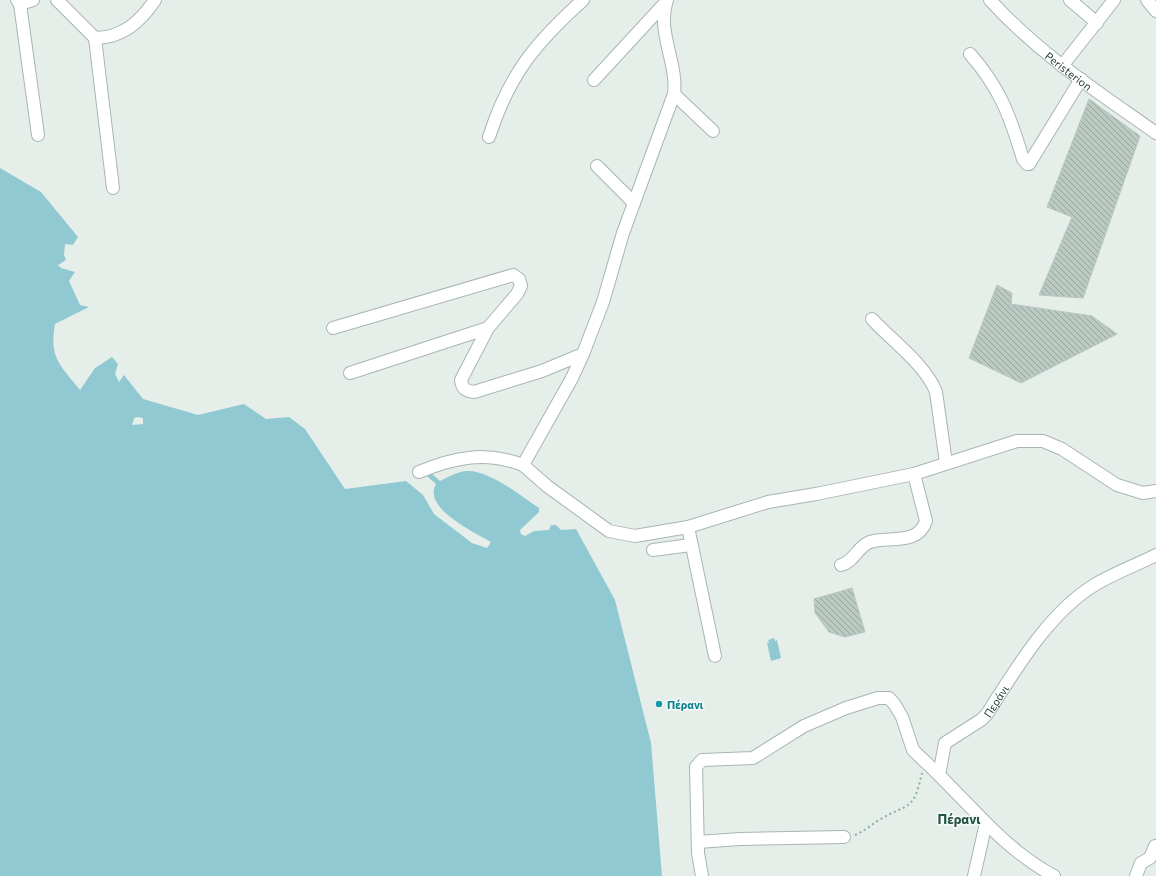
<svg xmlns="http://www.w3.org/2000/svg" width="1156" height="876" font-family="Commissioner,sans-serif">
<style>
.water{fill:#90c9d1;fill-rule:evenodd}
.building{fill:url(#building-back-hatch);stroke:#b8c8c1}
.lines{fill:none;stroke-linecap:round;stroke-linejoin:round}
.minor-casing{stroke:#a8b6b1;stroke-width:14}
.path{stroke:#87b1a2;stroke-width:2;stroke-dasharray:2 3;stroke-linecap:butt}
.minor{stroke:#fff;stroke-width:12}
.culture-dot{fill:#0f9aa8;stroke:#f6faf8;stroke-width:1.5}
.labels{text-anchor:middle;dominant-baseline:central;stroke-width:3;stroke-linejoin:round;paint-order:stroke}
.street-label{font-size:11px;fill:#254037;stroke:#f6faf8}
.culture-label{font-size:11px;font-weight:bold;fill:#0d838f;stroke:#f6faf8;text-anchor:start}
.quarter-label{font-size:13px;font-weight:bold;fill:#215244;stroke:#f6faf8}
</style>
<defs>
<pattern id="building-back-hatch" width="6" height="6" patternUnits="userSpaceOnUse"><rect width="6" height="6" fill="#bbc9c3"/><path d="M-1 5l2 2M0 0l6 6M5-1l2 2" fill="none" stroke="#98a59f"/></pattern>
</defs>
<rect width="100%" height="100%" fill="#e6eeea"/>
<path class="water" d="M 0,168 L 41,192 L 78,237 L 73,245 L 65,244 L 64,255 L 66,260 L 58,265 L 61,268 L 75,272 L 69,281 L 80,305 L 89,307 L 55,324 C 49,358 60,365 80,390 L 95,368 L 112,357 L 118,364 L 115,374 L 119,382 L 124,375 L 143,399 L 198,415 L 244,404 L 266,419 L 289,417 L 305,429 L 345,489 L 406,481 L 423,495 L 434,514 L 472,543 L 487,548 L 491,542 C 474,532 422,508 436,484 L 427,476 L 431,473 L 440,481 C 448,477 457,472 466,471 C 488,469 521,496 539,508 L 539,512 L 520,530 L 521,534 L 525,536 L 534,531 L 549,530 L 551,525 L 556,525 L 561,530 L 576,529 L 615,600 L 651,743 L 662,876 L 0,876 ZM 138,417 L 143,418 L 143,424 L 132,425 L 134,418 Z
M 774,638 L 775,641 L 777,640 L 781,658 L 771,661 L 767,643 L 769,643 L 768,640 Z"/>
<path class="building" d="M 1089,99 L 1140,136 L 1083,298 L 1039,295 L 1072,217 L 1047,207 Z
M 997,285 L 1012,293 L 1011,304 L 1092,316 L 1117,334 L 1021,383 L 969,358 Z
M 852,588 L 865,632 L 845,637 L 829,632 L 815,613 L 814,599 Z"/>
<g class="lines">
<g class="minor-casing">
<g id="minor">
<path d="M 17,0 L 20,4 L 38,135"/>
<path d="M 57,0 L 95,38 L 113,188"/>
<path d="M 667,0 C 656,31 678,63 674,94 L 623,233 L 603,302 L 583,354 L 572,378 L 523,465 L 547,486 L 609,531 L 635,536 L 688,527 L 768,502 L 816,494 L 914,474 L 1017,441 L 1043,441 L 1062,449 L 1117,485 L 1143,493 L 1156,491"/>
<path id="s1" d="M 990,0 C 1038,53 1098,92 1156,133"/>
<path d="M 1070,0 L 1097,23"/>
<path d="M 1147,0 L 1156,11"/>
<path d="M 20,4 L 33,0"/>
<path d="M 95,38 C 122,38 140,22 155,0"/>
<path d="M 970,54 C 1000,88 1010,116 1023,159 L 1027,164 L 1029,164 L 1081,79"/>
<path d="M 1062,66 L 1114,0"/>
<path d="M 594,80 L 666,2"/>
<path d="M 674,94 L 713,131"/>
<path d="M 489,137 C 509,75 535,43 583,0"/>
<path d="M 597,166 L 634,203"/>
<path d="M 872,319 C 892,341 925,364 936,392 L 946,463"/>
<path d="M 333,328 L 513,275 L 519,279 L 521,286 L 517,294 L 488,328 L 461,380 C 462,388 465,391 474,392 L 542,371 L 583,354"/>
<path d="M 350,373 L 488,328"/>
<path d="M 419,472 C 455,457 486,451 523,465"/>
<path d="M 688,527 L 715,656"/>
<path d="M 653,550 L 691,545"/>
<path d="M 841,565 C 854,562 858,546 870,542 C 888,536 918,546 926,521 L 914,474"/>
<path d="M 986,823 C 1008,845 1027,861 1054,876"/>
<path d="M 698,842 L 740,839 L 844,837"/>
<path d="M 702,876 L 698,853 L 696,767 L 702,760 L 753,758 L 804,726 L 846,708 L 878,698 L 889,698 L 895,705 L 902,717 L 913,750 L 939,775"/>
<path id="s2" d="M 974,876 L 986,823 L 939,775 L 945,743 L 981,720 L 987,714 C 1016,669 1049,612 1096,584 C 1115,573 1136,565 1156,555"/>
<path d="M 1136,876 L 1141,863 L 1150,858 L 1155,846"/>
</g>
</g>
<path class="path" d="M 855,835 C 863,832 871,825 879,820 C 909,802 913,813 922,773"/>
<use href="#minor" class="minor"/>
</g>
<circle class="culture-dot" cx="659" cy="704" r="4"/>
<g class="labels">
<g class="street-label">
<text stroke="none"><textPath href="#s1" startOffset="106">Peristerion</textPath></text>
<text stroke="none"><textPath href="#s2" startOffset="221">Περάνι</textPath></text>
</g>
<g class="culture-label">
<text x="667" y="704">Πέρανι</text>
</g>
<g class="quarter-label">
<text x="959" y="819">Πέρανι</text>
</g>
</g>
</svg>
